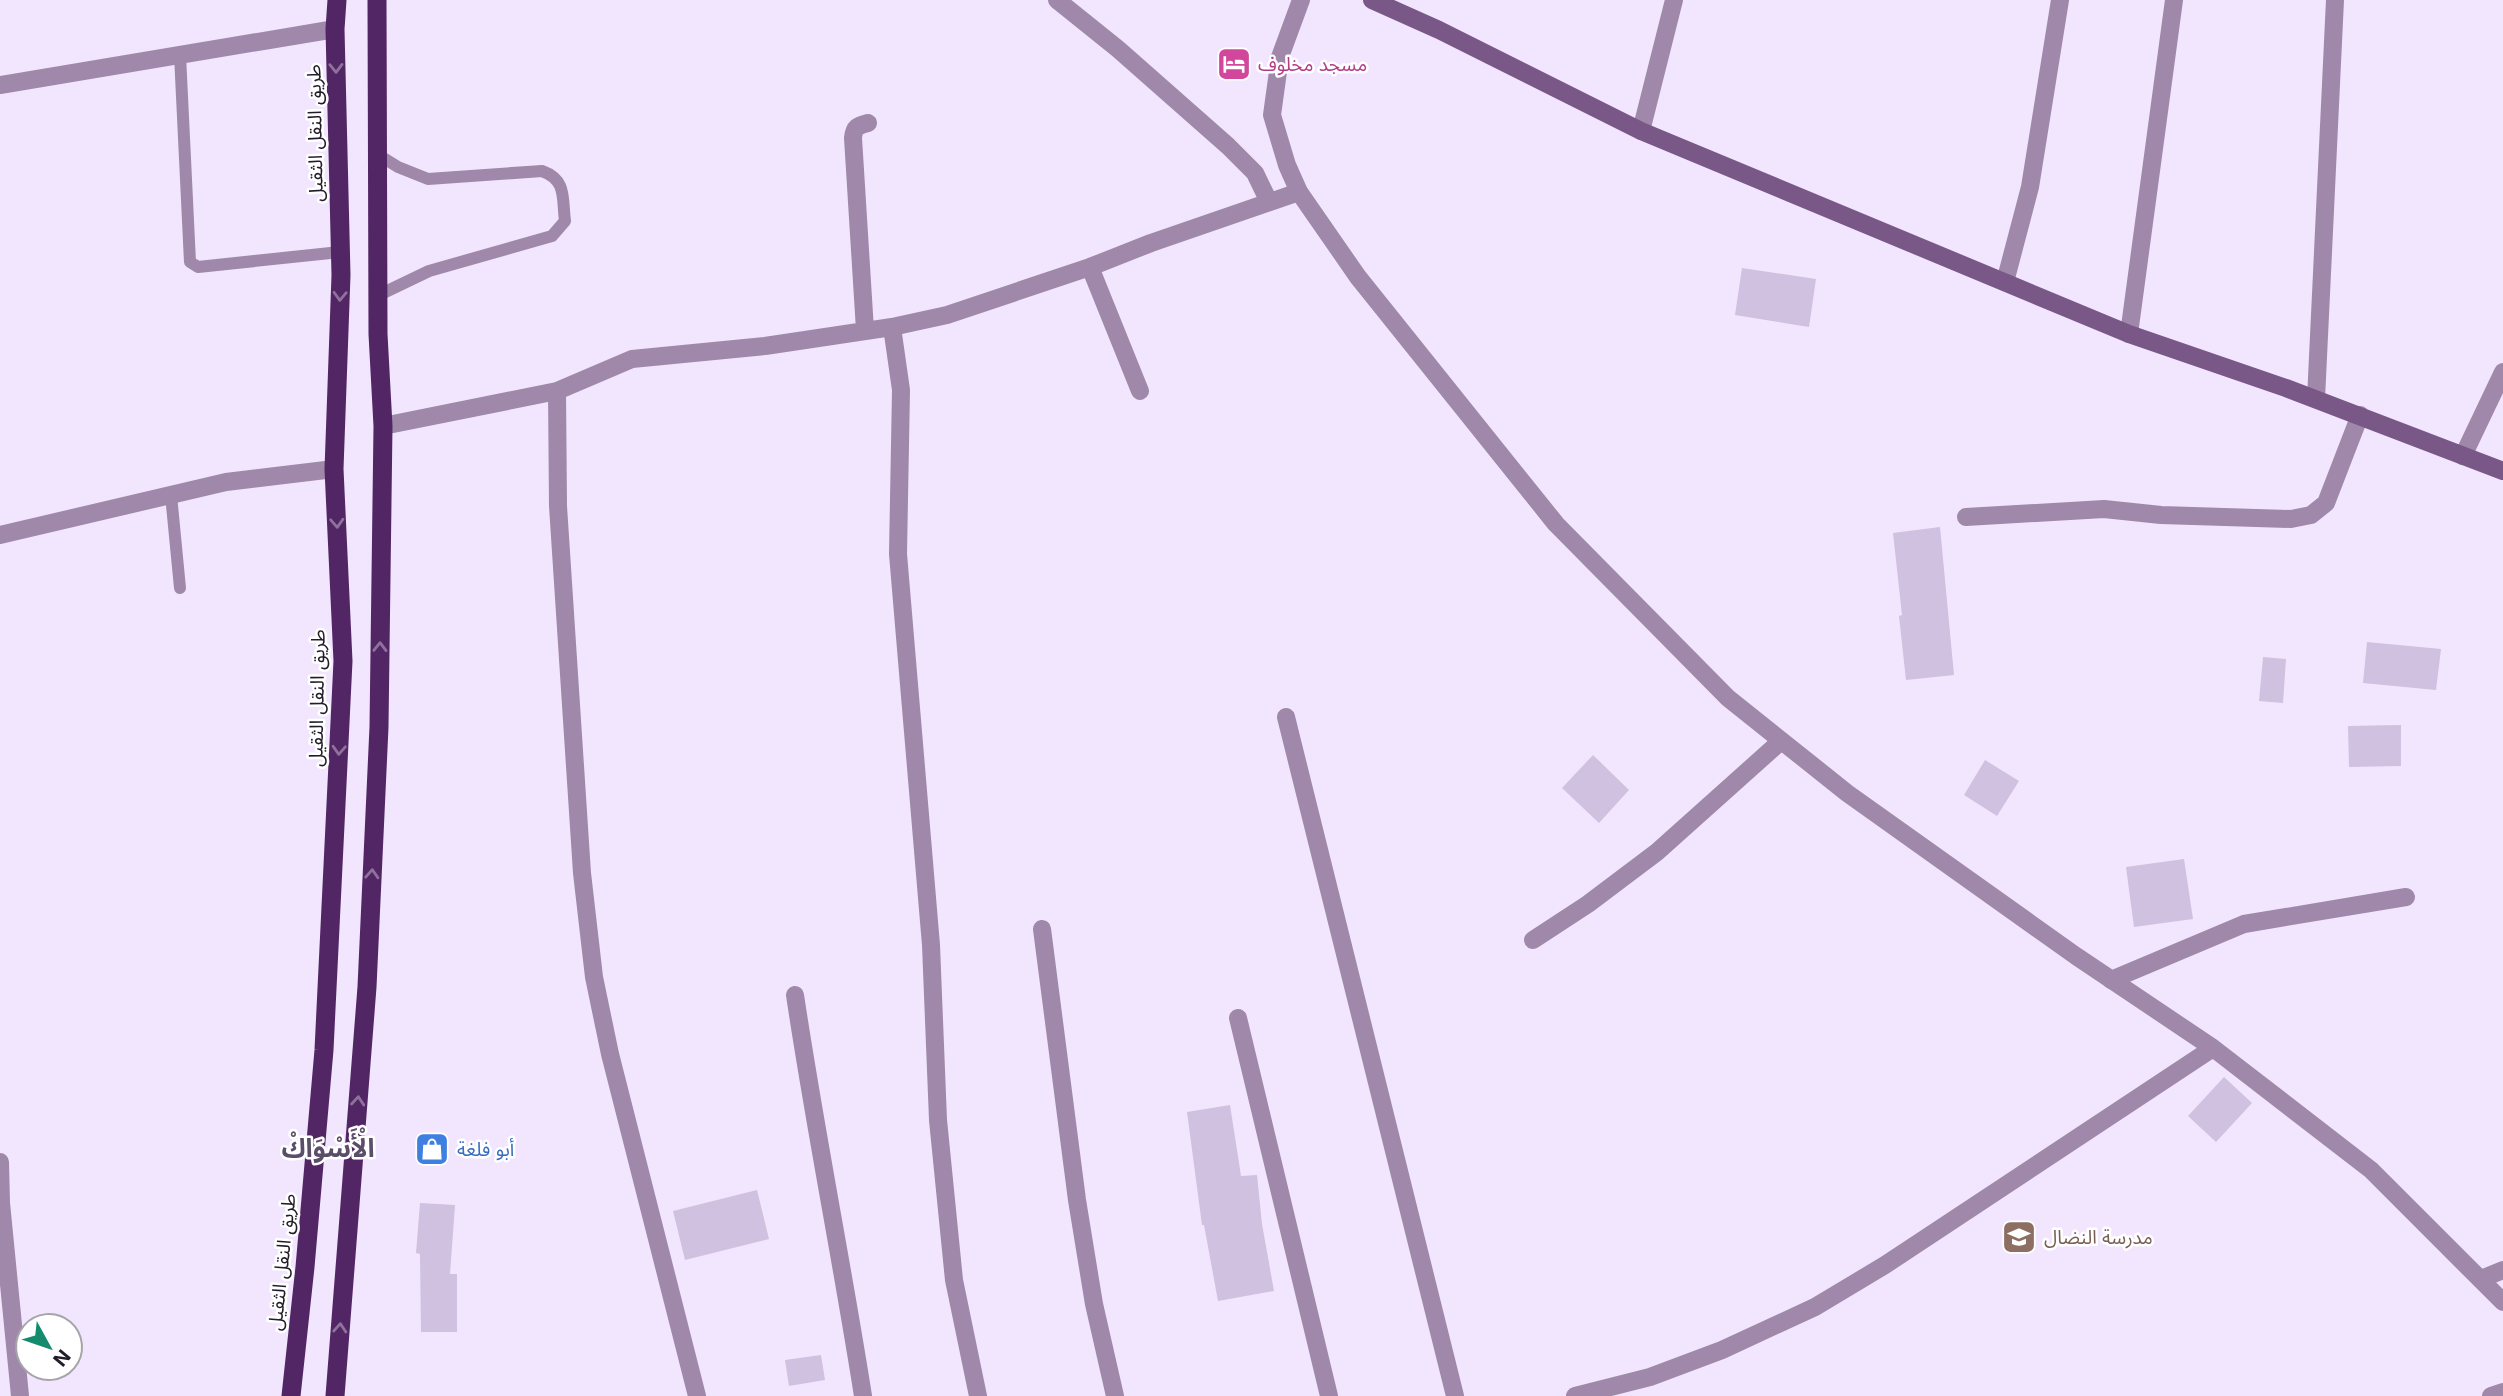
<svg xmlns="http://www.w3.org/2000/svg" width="2503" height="1396" font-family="Inter,'Noto Sans Arabic',sans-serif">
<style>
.building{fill:#cfc1df}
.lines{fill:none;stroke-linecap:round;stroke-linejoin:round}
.service{stroke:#9f88a9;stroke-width:12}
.minor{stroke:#9f88a9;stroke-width:18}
.tertiary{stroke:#9f88a9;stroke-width:18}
.secondary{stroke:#795888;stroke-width:18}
.trunk{stroke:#522665;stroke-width:19}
.oneway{stroke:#8f729b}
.labels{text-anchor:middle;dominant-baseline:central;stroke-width:5;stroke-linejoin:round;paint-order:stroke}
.hotel-label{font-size:19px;fill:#b23c85;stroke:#fff;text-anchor:start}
.street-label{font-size:19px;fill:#211c27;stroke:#fff}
.shop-label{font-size:19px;fill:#366cbe;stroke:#fff;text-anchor:start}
.education-label{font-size:19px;fill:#785e54;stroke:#fff;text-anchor:start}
.district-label{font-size:26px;font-weight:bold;fill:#5b4e68;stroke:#fff}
</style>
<rect width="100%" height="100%" fill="#f1e6fe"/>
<path class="building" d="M 1742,268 L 1816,279 L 1809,327 L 1735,315 Z
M 1940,527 L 1954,675 L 1906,680 L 1899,616 L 1902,615 L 1893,533 Z
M 2367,642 L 2441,649 L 2436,690 L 2363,683 Z
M 2263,657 L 2286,659 L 2283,703 L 2259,701 Z
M 2401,725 L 2401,766 L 2349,767 L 2348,726 Z
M 1593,755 L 1629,790 L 1599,823 L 1562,788 Z
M 1985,760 L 2019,781 L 1997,816 L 1964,795 Z
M 2184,859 L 2193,919 L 2134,927 L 2126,867 Z
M 2224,1077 L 2252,1103 L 2216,1142 L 2188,1116 Z
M 1230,1105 L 1241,1176 L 1257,1175 L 1262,1224 L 1274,1291 L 1218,1301 L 1204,1225 L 1202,1225 L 1187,1112 Z
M 757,1190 L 769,1239 L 685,1260 L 673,1211 Z
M 420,1203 L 455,1205 L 450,1274 L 457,1274 L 457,1332 L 421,1332 L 420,1254 L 416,1253 Z
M 821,1355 L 825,1380 L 789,1386 L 785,1360 Z"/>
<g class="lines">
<path class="service" d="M 180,55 L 190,262 L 198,267 L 340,252
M 377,154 L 398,167 L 428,179 L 542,171 C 567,180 562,198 565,221 L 552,236 L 429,271 L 379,295
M 171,495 L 180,588"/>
<path class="minor" d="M 1057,0 L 1118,49 L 1228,146 L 1255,173 L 1269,202
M 0,85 L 335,29
M 1641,131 L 1674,0
M 1090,267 L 1140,391
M 2005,282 L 2030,187 L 2060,0
M 892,327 L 901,390 L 898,554 L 931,945 L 938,1120 L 954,1280 L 978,1396
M 865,330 L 853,138 C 854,127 857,126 868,123
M 2129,334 L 2174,0
M 557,391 L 558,506 L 582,873 L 594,977 L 610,1054 L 697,1396
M 2316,399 L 2335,0
M 383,426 L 557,391 L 632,359 L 765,346 L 892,327 L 947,315 L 1090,267 L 1151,243 L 1299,192
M 2463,456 L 2503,372
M 1966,517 L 2104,509 L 2161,515 L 2291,519 L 2311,515 L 2326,503 L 2360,415
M 0,535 L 226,482 L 334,469
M 1286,717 L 1455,1396
M 1042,929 L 1077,1200 L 1094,1304 L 1115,1396
M 1533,940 L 1588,904 L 1657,852 L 1781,741
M 2111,980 L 2244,924 L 2406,897
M 795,995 C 815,1129 842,1262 863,1396
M 1238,1018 L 1329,1396
M 0,1162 L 1,1203 L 20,1396
M 2481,1279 L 2503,1270
M 2491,1396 L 2503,1392"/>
<path class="tertiary" d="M 1301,0 L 1280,57 L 1272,115 L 1287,165 L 1299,192 L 1358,277 L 1556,524 L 1728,698 L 1847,793 L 2076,956 L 2213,1048 L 2371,1170 L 2503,1302
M 1575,1396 L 1650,1377 L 1722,1350 L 1815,1307 L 1885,1265 L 2213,1048"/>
<path class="secondary" d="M 1372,0 L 1439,30 L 1641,131 L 2129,334 L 2286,388 L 2503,471"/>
<path class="trunk" d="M 291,1396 L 305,1267 L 324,1050 L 343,661 L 334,469 L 341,275 L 335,29 L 337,0
M 335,1396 L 367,987 L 379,727 L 383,426 L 378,334 L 377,0"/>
</g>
<defs><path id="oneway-chevron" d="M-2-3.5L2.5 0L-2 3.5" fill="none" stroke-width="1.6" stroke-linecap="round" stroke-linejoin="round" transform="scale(1.75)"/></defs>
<g class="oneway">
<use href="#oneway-chevron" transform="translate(336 68) rotate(89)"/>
<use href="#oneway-chevron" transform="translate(340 296) rotate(92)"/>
<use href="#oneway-chevron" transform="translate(337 523) rotate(87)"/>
<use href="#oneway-chevron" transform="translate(380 647) rotate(-89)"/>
<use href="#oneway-chevron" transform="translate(339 750) rotate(93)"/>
<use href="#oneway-chevron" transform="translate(372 874) rotate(-87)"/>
<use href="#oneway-chevron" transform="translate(358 1101) rotate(-85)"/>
<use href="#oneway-chevron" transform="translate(340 1328) rotate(-86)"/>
</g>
<defs>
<g id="hotel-square" transform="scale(1.75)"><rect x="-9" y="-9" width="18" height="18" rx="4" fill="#d1479c" stroke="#fff"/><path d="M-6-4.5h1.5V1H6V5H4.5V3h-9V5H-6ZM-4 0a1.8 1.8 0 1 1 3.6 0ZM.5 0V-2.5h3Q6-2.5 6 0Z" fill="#fff"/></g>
<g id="shop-square" transform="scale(1.75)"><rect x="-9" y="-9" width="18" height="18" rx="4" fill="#3f7fe0" stroke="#fff"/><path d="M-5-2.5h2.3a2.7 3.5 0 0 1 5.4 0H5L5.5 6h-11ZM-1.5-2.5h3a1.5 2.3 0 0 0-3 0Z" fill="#fff"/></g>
<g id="school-square" transform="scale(1.75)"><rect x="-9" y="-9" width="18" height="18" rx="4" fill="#8d6e63" stroke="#fff"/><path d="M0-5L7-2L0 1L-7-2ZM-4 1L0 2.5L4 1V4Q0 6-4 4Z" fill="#fff"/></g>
</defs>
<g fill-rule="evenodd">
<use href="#hotel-square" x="1234" y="64"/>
<use href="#shop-square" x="432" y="1149"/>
<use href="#school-square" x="2019" y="1237"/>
</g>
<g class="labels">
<g class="hotel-label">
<text x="1258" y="64">مسجد مخلوف</text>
</g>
<g class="street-label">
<text transform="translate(315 133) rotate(-91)">طريق النقل الثقيل</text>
<text transform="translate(317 698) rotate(-89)">طريق النقل الثقيل</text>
<text transform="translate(282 1262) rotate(-84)">طريق النقل الثقيل</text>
</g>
<g class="shop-label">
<text x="457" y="1149">أبو فلغة</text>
</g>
<g class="education-label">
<text x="2044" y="1237">مدرسة النضال</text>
</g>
<g class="district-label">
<text x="328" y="1147">الْأَسْوَاكْ</text>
</g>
</g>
<g transform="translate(49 1347) rotate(130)"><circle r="33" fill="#ffffff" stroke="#a6a4a9" stroke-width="2"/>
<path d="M0-5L12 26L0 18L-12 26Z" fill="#148b6d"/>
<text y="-10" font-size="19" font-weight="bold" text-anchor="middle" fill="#211c27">N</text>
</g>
</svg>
